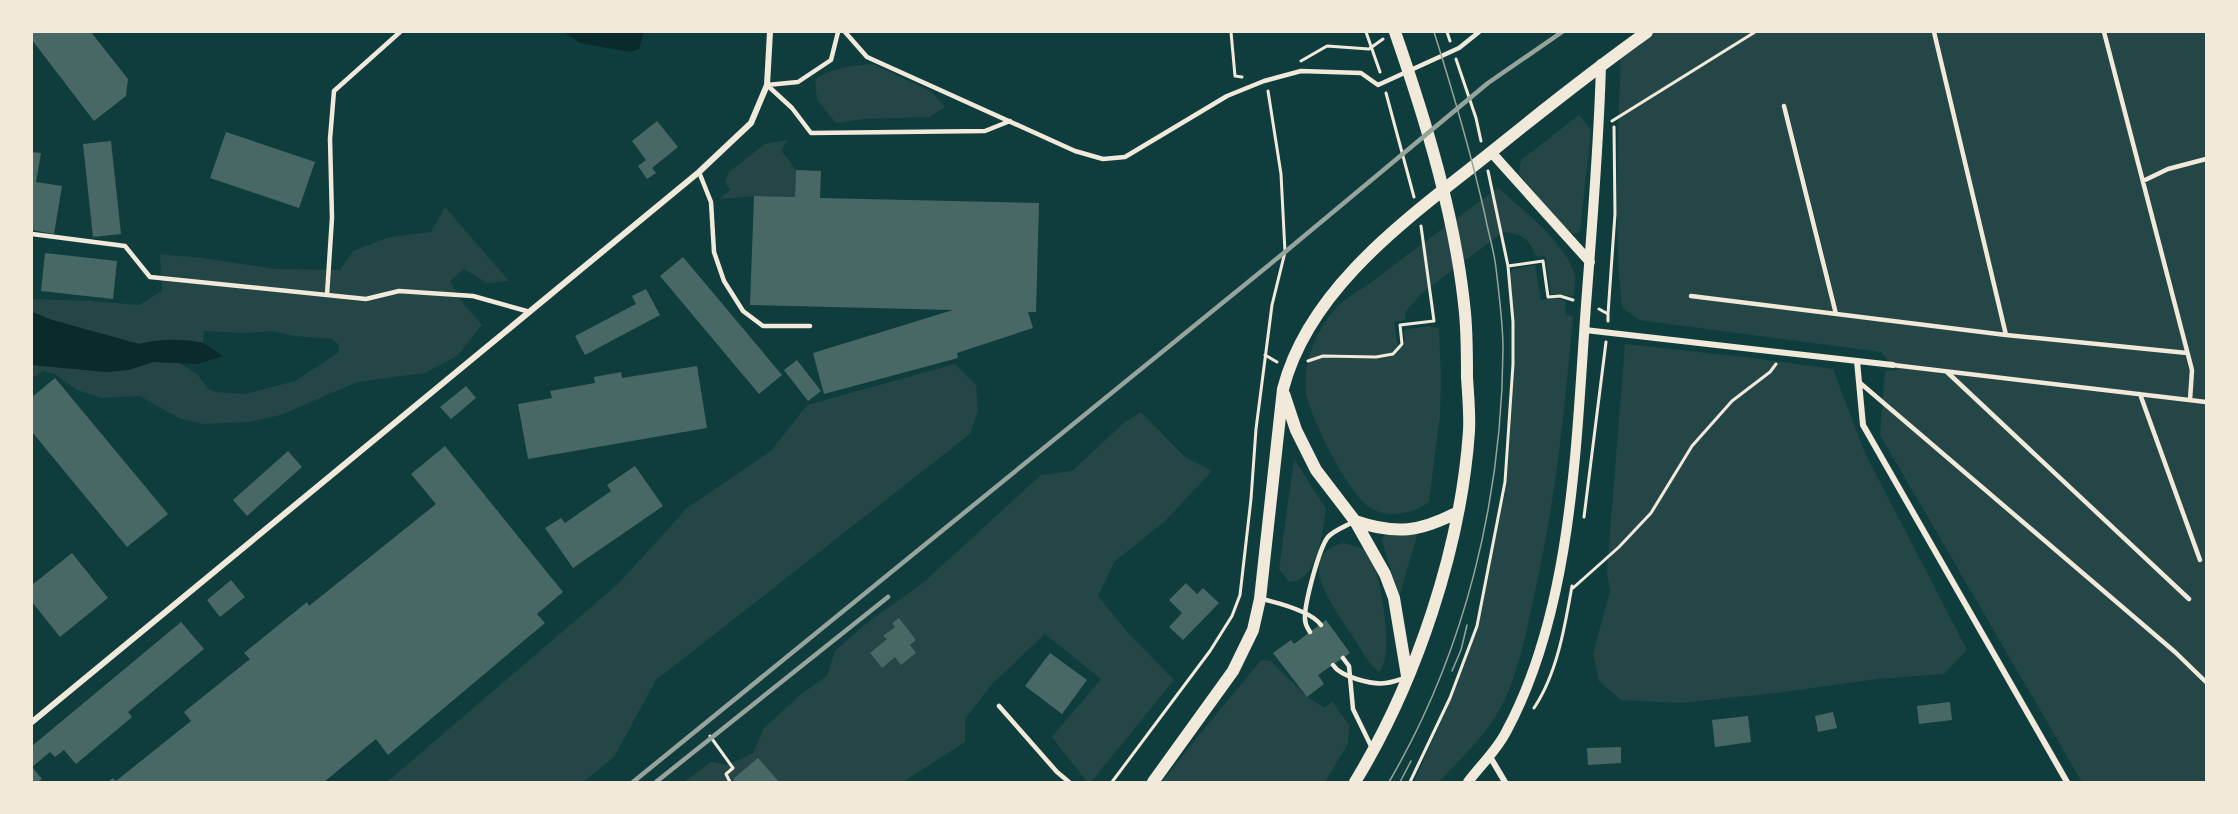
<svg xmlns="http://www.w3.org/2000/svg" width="2238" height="814" font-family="Helvetica,sans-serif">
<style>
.green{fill:#244646}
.water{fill:#0a2a2b}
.building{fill:#486865}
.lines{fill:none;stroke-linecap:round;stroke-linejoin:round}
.path{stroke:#f1e9da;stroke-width:3}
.service{stroke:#f1e9da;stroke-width:4.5}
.minor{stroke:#f1e9da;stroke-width:6}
.tertiary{stroke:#f1e9da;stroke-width:10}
.secondary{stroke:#f1e9da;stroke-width:12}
.tram{stroke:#97a49c;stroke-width:1.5}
.rail{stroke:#97a49c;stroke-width:4.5}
</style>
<rect width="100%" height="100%" fill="#0f3d3e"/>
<path class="green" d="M 1654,32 L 2206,32 L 2206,782 L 2082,782 L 1880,435 L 1885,371 L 1897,370 L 1881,352 L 1639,320 L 1622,307 C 1613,223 1618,138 1621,53 Z
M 873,64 L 932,92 L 945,107 L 929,117 L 864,119 L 836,123 L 817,100 L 815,79 C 834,68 852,65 873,64 Z
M 1579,115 L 1591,130 L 1580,231 L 1575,234 L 1567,230 L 1519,174 L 1521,160 Z
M 788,140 L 781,150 L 796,170 L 795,197 L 754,196 L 719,199 L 730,190 L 725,182 L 729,172 L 765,144 Z
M 1498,188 C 1521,208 1570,247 1575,277 C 1576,283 1574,290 1574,296 L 1551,294 L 1545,256 L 1537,257 C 1527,238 1525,235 1503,232 L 1421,294 L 1406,311 L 1405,320 L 1394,322 L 1398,348 L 1405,346 L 1404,330 L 1428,326 L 1439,328 L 1441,378 L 1440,416 L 1429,502 C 1414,513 1387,520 1369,507 C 1348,492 1310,418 1306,392 C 1304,377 1308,357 1314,343 C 1318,332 1328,316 1336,308 C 1346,297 1361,290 1373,281 C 1414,249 1456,219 1498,188 Z
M 445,207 L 509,281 L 487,283 L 464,269 L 450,281 L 460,300 L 482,325 L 457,356 L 425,373 L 357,382 L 281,415 L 248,422 L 203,424 L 181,419 L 139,396 L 101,398 L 77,390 L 55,374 L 43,371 L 32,378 L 32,365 L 107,372 L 128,370 L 153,362 L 180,363 L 198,375 L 208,389 L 216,392 L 245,394 L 295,381 L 338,353 L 339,345 L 332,339 L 295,336 L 272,331 L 245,333 L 204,331 L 203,343 C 182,341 160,338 139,344 L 52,320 L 32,312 L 32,299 L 92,301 L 139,305 L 162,291 L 160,254 L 202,258 L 277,269 L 340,270 L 353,251 L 390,237 L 431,232 Z
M 1535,265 L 1541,300 L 1556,298 L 1565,301 L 1566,315 L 1573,316 C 1565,408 1556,497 1536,587 C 1528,624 1521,662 1506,697 C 1492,730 1463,756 1439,782 L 1414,782 L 1451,698 L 1478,626 L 1507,483 L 1514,364 L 1514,322 L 1510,273 L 1513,269 Z
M 1625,344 L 1745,357 L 1833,369 L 1865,453 L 1967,650 L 1944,674 L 1877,679 L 1777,693 L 1680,703 L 1621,700 L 1599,681 L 1593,653 L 1610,592 L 1607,571 Z
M 955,364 L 976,385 L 978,411 L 970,434 L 656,680 L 614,757 L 583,782 L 387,782 L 618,584 L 687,508 L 771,451 L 807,405 Z
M 1141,412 L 1185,457 L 1212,471 L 1164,522 L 1115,561 L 1098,596 L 1130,635 L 1174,680 L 1091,782 L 1087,782 L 1052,737 L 1101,679 L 1045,634 L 992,684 L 965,719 L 965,742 L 903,782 L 684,782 L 711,762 L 728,765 L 753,753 L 764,728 L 801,694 L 827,676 L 835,651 L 863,626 L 924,582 L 1041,475 L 1072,471 L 1125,422 Z
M 1294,459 L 1326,509 C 1322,532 1319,581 1289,582 L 1279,569 Z
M 1418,532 L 1399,597 L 1382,540 L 1384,536 L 1390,534 Z
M 1344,543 L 1363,549 C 1368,553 1372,558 1374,564 C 1381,586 1395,656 1379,672 C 1367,663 1360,646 1351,634 C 1335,608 1291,555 1344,543 Z
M 1261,660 L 1271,661 L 1307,697 L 1325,708 L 1332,701 L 1349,725 L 1348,744 L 1325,782 L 1162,782 C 1194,740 1228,701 1261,660 Z"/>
<path class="water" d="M 564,32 L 644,32 L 639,49 L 630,52 L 580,43 Z
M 32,312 L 52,320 L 139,344 C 158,339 184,338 202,343 C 209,346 217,352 223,356 L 197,364 L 153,362 L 128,370 L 107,372 L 32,365 Z"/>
<path class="building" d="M 32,32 L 91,32 L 128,79 L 126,96 L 94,121 L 32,40 Z
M 657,121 L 678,147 L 652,168 L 656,173 L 647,179 L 638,166 L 646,160 L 632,141 Z
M 226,132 L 315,162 L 299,208 L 210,178 Z
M 111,141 L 121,234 L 93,237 L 83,144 Z
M 32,152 L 41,153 L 36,182 L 62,186 L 54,234 L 32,230 Z
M 796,170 L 821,171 L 820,198 L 1039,203 L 1036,312 L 1028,312 L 1033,328 L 957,353 L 958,358 L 824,394 L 813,353 L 953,310 L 750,305 L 754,196 L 795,197 Z
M 45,253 L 117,261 L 113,299 L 41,291 Z
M 683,257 L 782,375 L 759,394 L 660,276 Z
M 646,289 L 660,315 L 585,355 L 575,336 L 636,304 L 632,296 Z
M 797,360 L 821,391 L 808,401 L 784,370 Z
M 697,366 L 707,428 L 528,459 L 518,404 L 552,398 L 550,391 L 595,383 L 594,377 L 621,372 L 622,378 Z
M 55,378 L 168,514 L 127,547 L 32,432 L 32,397 Z
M 466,386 L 476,398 L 451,419 L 440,407 Z
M 445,446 L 563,592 L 537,614 L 545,623 L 388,755 L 376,739 L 324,782 L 108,782 L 113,778 L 116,781 L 191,721 L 184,712 L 250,659 L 244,653 L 307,602 L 309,606 L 436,504 L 411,474 Z
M 288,451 L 302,467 L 247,516 L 233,500 Z
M 635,466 L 663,506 L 573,568 L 545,528 L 561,518 L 565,523 L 611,491 L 607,485 Z
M 72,553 L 108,598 L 60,637 L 32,602 L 32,585 Z
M 231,580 L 245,597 L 220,617 L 207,600 Z
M 1186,583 L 1197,594 L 1203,588 L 1219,603 L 1183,640 L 1169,627 L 1182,613 L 1169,600 Z
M 899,618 L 916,640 L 910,645 L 916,653 L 901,665 L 895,657 L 882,668 L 870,653 L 887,639 L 883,636 L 895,627 L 892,623 Z
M 1326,620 L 1350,653 L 1318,675 L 1324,684 L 1307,697 L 1273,653 L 1291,640 L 1294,644 Z
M 181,622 L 204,649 L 128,712 L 132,717 L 76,764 L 64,750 L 55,757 L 50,752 L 32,767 L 42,779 L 37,782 L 32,782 L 32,746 Z
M 1050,653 L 1087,680 L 1062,714 L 1025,686 Z
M 1950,702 L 1952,720 L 1919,724 L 1917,706 Z
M 1833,712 L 1837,728 L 1818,732 L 1815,716 Z
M 1748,716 L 1751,742 L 1715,747 L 1712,720 Z
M 1621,747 L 1621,763 L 1588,765 L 1587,748 Z
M 758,758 L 779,782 L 736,782 L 733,779 Z"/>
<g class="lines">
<path class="path" d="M 1231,32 L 1235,76 L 1242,77
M 1366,32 L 1380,72
M 1447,32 L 1450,41
M 1456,59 L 1476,118 L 1481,141
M 1301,61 L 1327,46 L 1369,49 L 1383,39
M 1386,93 L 1414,197
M 1612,121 L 1755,32
M 1508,266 L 1543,261 L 1548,297 L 1560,296 L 1573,300
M 1599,309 L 1608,314 L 1608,321
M 1608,314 L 1615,214 L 1614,127
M 1265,355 L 1277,362
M 1308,361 L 1323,356 L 1376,357 L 1393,354 L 1402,344 L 1400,325 L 1434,321 L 1421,226
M 1584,517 L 1606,342
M 1573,588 L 1619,547 L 1651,513 L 1692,446 L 1732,401 L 1770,372 L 1776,364
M 1534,708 C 1557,674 1565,626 1572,586
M 710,736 L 733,768 L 726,774 L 730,782
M 1112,782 L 1210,651 L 1232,616 L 1240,595 L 1251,499 L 1256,429 L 1272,305 L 1285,252 L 1281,174 L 1268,91
M 1410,782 L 1450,698 L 1477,626 L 1505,482 L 1513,364 L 1513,322 L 1508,266 L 1488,171"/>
<path class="service" d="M 400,32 L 334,91 L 330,139 L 332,218 L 327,295 L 366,299 L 399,291 L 473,296 L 530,312
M 845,32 L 867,57 L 1075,151 L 1103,159 L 1125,157 L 1227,96 L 1264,81 L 1301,71 L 1361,73 L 1378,85 L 1459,48 L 1479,32
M 2104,32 L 2192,370 L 2190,400
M 767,85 L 792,108 L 811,133 L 985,131 L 1010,121
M 767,85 L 798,82 L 831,60 L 838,32
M 1784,106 L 1836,314
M 699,172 L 711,202 L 714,252 L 724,281 L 743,311 L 763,326 L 810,326
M 2143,181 L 2168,169 L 2206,159
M 32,234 L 125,246 L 150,277 L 327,295
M 1691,296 L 2006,335 L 1934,32
M 2006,335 L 2187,353
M 1893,365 L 2206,402
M 1947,372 L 2189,599
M 1859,382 L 2175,652 L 2206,682
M 2140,394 L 2200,560
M 1262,599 C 1279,603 1311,611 1321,625
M 1310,632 C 1307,627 1305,625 1305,619 C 1304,605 1319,548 1328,537 C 1333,531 1346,526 1353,522
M 1343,658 L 1349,666 L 1353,709 L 1372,748
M 1333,665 C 1341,677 1372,685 1386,683 C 1393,682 1399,680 1405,678
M 999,706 L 1057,772 L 1069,782"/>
<path class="minor" d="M 1585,330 L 1893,365
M 1857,361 L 1863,425 L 2067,782
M 32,722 L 699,172 L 751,123 L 767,85 L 770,32
M 1489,755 L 1505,782"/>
<path class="tertiary" d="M 1491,152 L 1590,262
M 1468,782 C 1480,766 1497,750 1506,732 C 1573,608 1576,443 1586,305 C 1592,225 1599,145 1601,64"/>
<path class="secondary" d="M 1284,394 L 1296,430 L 1316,470 L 1355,521 L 1385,574 L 1394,598 L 1407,676
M 1355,521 C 1396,535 1420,532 1458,512
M 1153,782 L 1233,671 L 1253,630 L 1260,599 L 1283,389 C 1309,288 1407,219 1485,157 C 1538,114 1591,72 1647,32
M 1355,782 C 1416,682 1461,548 1469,431 C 1470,413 1468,395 1467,377 C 1467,356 1467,334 1465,313 C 1456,219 1426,121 1395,32"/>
<path class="tram" d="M 1452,671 L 1461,650 L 1467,625
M 1389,782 C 1465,652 1502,500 1503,349 C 1503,323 1499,295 1496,268 C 1494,250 1488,232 1485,215 C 1471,153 1453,92 1434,32
M 1400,782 L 1411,761"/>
<path class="rail" d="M 633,782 L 1285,252 L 1488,83 L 1562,32
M 656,782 L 888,597"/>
</g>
<rect width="2238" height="814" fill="none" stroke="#f1e9da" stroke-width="66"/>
</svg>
